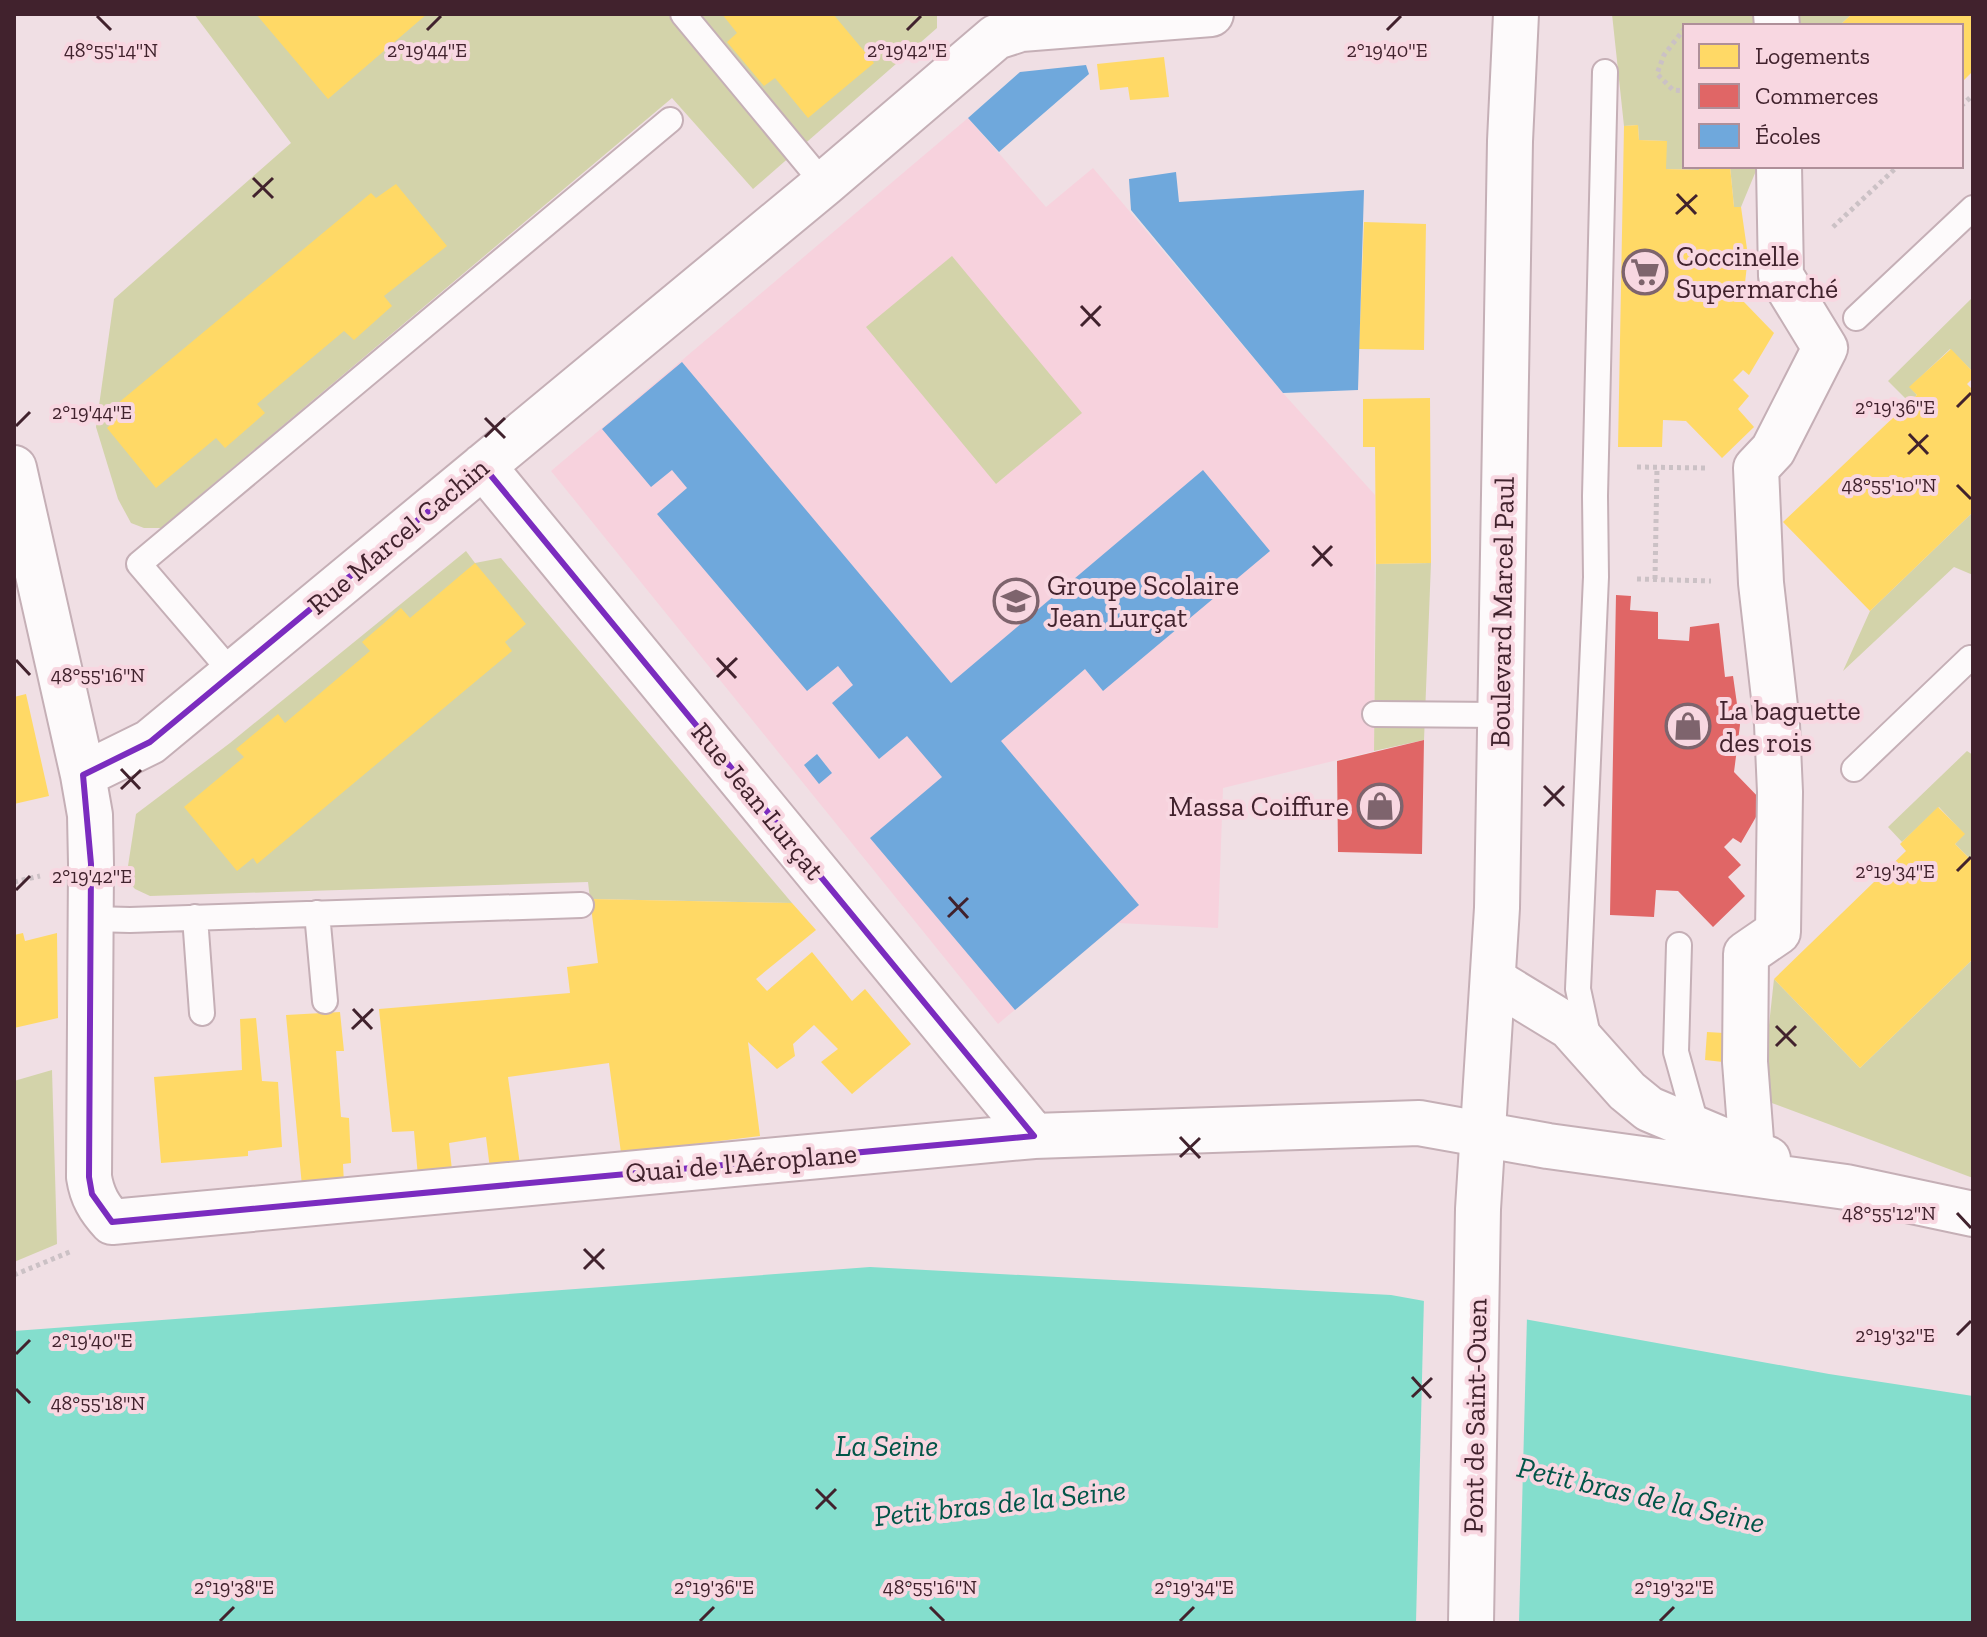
<svg xmlns="http://www.w3.org/2000/svg" width="1987" height="1637" font-family="'Zilla Slab',serif">
<style>
.built{fill:#f7d2dd}
.green{fill:#d3d3aa}
.water{fill:#84decd}
.pier{fill:#f0dfe4}
.homes{fill:#ffd966}
.shops{fill:#e06666}
.schools{fill:#6fa8dc}
.lines{fill:none;stroke-linecap:round;stroke-linejoin:round}
.lane-casing{stroke:#c5afb6;stroke-width:28}
.street-casing{stroke:#c5afb6;stroke-width:48}
.secondary-casing{stroke:#c5afb6;stroke-width:48}
.path{stroke:#cbc1c5;stroke-width:5;stroke-dasharray:4 4;stroke-linecap:butt}
.lane{stroke:#fdfafb;stroke-width:24}
.street{stroke:#fdfafb;stroke-width:44}
.secondary{stroke:#fdfafb;stroke-width:44}
.marked{fill:none;stroke:#7b2cbf;stroke-width:6;stroke-linejoin:round}
.ticks{fill:none;stroke:#41222d;stroke-width:3}
.labels{text-anchor:middle;dominant-baseline:central;stroke-width:8;stroke-linejoin:round;paint-order:stroke}
.poi-label{font-size:28px;fill:#41222d;stroke:#f8d7e1;text-anchor:start}
.street-label{font-size:28px;fill:#41222d;stroke:#f8d7e1}
.water-label{font-size:30px;font-style:italic;fill:#015548;stroke:#f8d7e1}
.ticks-label{font-size:20px;text-anchor:middle;fill:#41222d;stroke:#f8d7e1;stroke-width:8;stroke-linejoin:round;paint-order:stroke}
</style>
<rect width="100%" height="100%" fill="#f0dfe4"/>
<path class="built" d="M 968,118 L 1046,207 L 1093,168 L 1283,393 L 1375,495 L 1374,751 L 1223,788 L 1218,928 L 1118,923 L 998,1024 L 551,471 Z"/>
<path class="green" d="M 194,14 L 937,14 L 937,28 L 753,189 L 672,98 L 161,528 L 144,528 L 131,523 L 118,499 L 96,427 L 114,299 L 291,143 Z
M 1612,14 L 1852,14 L 1839,26 L 1685,26 L 1685,166 L 1699,166 L 1699,170 L 1666,169 L 1666,141 L 1639,140 L 1638,125 L 1624,126 Z
M 1730,166 L 1758,166 L 1741,207 L 1734,207 Z
M 952,256 L 1082,413 L 996,484 L 866,327 Z
M 1973,297 L 1973,372 L 1950,349 L 1910,387 L 1917,395 L 1909,402 L 1888,381 Z
M 1973,512 L 1973,575 L 1954,567 L 1843,671 L 1870,611 Z
M 466,551 L 475,563 L 501,558 L 792,903 L 590,899 L 588,882 L 150,896 L 135,889 L 126,879 L 136,814 L 230,743 Z
M 1431,563 L 1424,740 L 1374,751 L 1376,564 Z
M 1967,751 L 1973,755 L 1973,862 L 1955,844 L 1964,834 L 1939,807 L 1902,842 L 1888,827 Z
M 1973,959 L 1973,1178 L 1761,1099 L 1774,979 L 1860,1068 Z
M 52,1070 L 57,1244 L 14,1262 L 14,1081 Z"/>
<path class="water" d="M 870,1267 L 1391,1295 L 1829,1374 L 1973,1396 L 1973,1623 L 14,1623 L 14,1331 Z"/>
<path class="pier" d="M 1424,1297 L 1527,1316 L 1519,1623 L 1416,1623 Z"/>
<path class="homes" d="M 256,14 L 427,14 L 328,99 Z
M 722,14 L 833,14 L 874,63 L 808,118 L 775,78 L 764,86 L 727,42 L 737,33 Z
M 1852,14 L 1973,14 L 1973,71 L 1961,83 L 1961,26 L 1839,26 Z
M 1164,57 L 1169,97 L 1130,100 L 1128,87 L 1100,90 L 1097,64 Z
M 1638,125 L 1639,140 L 1667,141 L 1666,169 L 1699,170 L 1699,166 L 1730,166 L 1734,207 L 1741,207 L 1748,256 L 1743,301 L 1774,333 L 1749,375 L 1743,370 L 1733,380 L 1749,396 L 1738,409 L 1754,427 L 1722,458 L 1686,421 L 1663,420 L 1662,447 L 1618,447 L 1624,126 Z
M 396,184 L 447,246 L 384,296 L 392,306 L 354,340 L 344,331 L 257,404 L 265,413 L 225,448 L 216,438 L 156,488 L 107,428 L 124,411 L 117,404 L 371,193 L 376,198 Z
M 1364,222 L 1426,224 L 1424,350 L 1359,349 Z
M 1951,349 L 1973,372 L 1973,378 L 1967,384 L 1973,390 L 1973,512 L 1870,611 L 1783,522 L 1917,395 L 1909,387 Z
M 1430,398 L 1431,563 L 1376,564 L 1375,447 L 1363,447 L 1363,399 Z
M 475,563 L 526,624 L 505,642 L 512,651 L 257,864 L 253,858 L 237,871 L 184,807 L 244,757 L 236,749 L 278,714 L 285,723 L 370,651 L 362,642 L 383,624 L 401,608 L 410,618 Z
M 26,694 L 49,796 L 14,804 L 14,697 Z
M 1938,807 L 1965,834 L 1955,844 L 1973,862 L 1973,959 L 1860,1068 L 1774,979 L 1906,851 L 1900,844 Z
M 590,899 L 792,903 L 816,930 L 756,979 L 767,991 L 812,952 L 852,1001 L 865,989 L 911,1044 L 852,1094 L 821,1062 L 838,1049 L 814,1025 L 793,1044 L 795,1056 L 777,1069 L 748,1042 L 760,1136 L 621,1153 L 609,1063 L 508,1077 L 520,1165 L 490,1169 L 486,1137 L 449,1143 L 452,1170 L 418,1177 L 414,1131 L 392,1132 L 379,1009 L 570,993 L 567,967 L 598,963 Z
M 23,933 L 25,941 L 57,933 L 58,1018 L 14,1028 L 14,935 Z
M 340,1012 L 344,1051 L 336,1051 L 341,1117 L 349,1118 L 351,1163 L 343,1164 L 344,1184 L 302,1186 L 286,1015 Z
M 256,1018 L 262,1081 L 278,1082 L 282,1147 L 248,1151 L 248,1156 L 161,1163 L 154,1077 L 242,1070 L 240,1019 Z
M 1707,1032 L 1724,1033 L 1723,1062 L 1705,1060 Z"/>
<path class="shops" d="M 1616,595 L 1631,596 L 1630,610 L 1658,612 L 1658,639 L 1689,641 L 1690,627 L 1719,623 L 1725,677 L 1733,676 L 1740,725 L 1734,772 L 1764,803 L 1741,843 L 1733,838 L 1724,847 L 1741,865 L 1728,877 L 1745,896 L 1713,927 L 1678,891 L 1656,890 L 1654,917 L 1610,915 Z
M 1424,740 L 1422,854 L 1338,852 L 1337,761 Z"/>
<path class="schools" d="M 1086,65 L 1089,74 L 999,152 L 968,118 L 1020,72 Z
M 1176,172 L 1179,202 L 1364,190 L 1358,390 L 1283,393 L 1131,210 L 1129,179 Z
M 682,362 L 951,683 L 1203,470 L 1270,551 L 1103,691 L 1085,669 L 1001,741 L 1139,905 L 1015,1010 L 870,838 L 942,777 L 907,736 L 879,759 L 832,703 L 853,685 L 838,666 L 807,691 L 657,514 L 687,488 L 672,470 L 651,487 L 602,429 Z
M 817,754 L 832,773 L 819,784 L 804,765 Z"/>
<g class="lines">
<g class="lane-casing">
<path id="lane" d="M 683,14 L 824,184
M 1856,318 L 1973,208
M 233,674 L 139,564 L 670,120
M 1375,714 L 1500,715
M 1854,769 L 1970,658 L 1973,660
M 317,913 L 325,1001
M 195,917 L 202,1013
M 92,919 L 130,920 L 581,905
M 1679,945 L 1676,1052 L 1698,1131
M 1589,1040 L 1578,989 L 1596,577 L 1595,496 L 1605,72"/>
</g>
<g class="street-casing">
<path id="street" d="M 1211,14 L 1021,29 L 996,37 L 824,184 L 150,742 L 83,775 L 90,815 L 91,864 L 89,1177 C 92,1196 99,1208 112,1222 L 1034,1136 L 1419,1123 L 1548,1146 L 1846,1187 L 1973,1214
M 1776,14 L 1777,26
M 483,466 L 1034,1136
M 14,468 L 83,775
M 1493,980 L 1570,1027 L 1627,1091 L 1649,1109 L 1768,1159
M 1752,1153 L 1745,1062 L 1746,954 L 1778,932 L 1780,792 L 1777,724 L 1761,583 L 1756,468 L 1773,450 L 1825,348 L 1781,276 L 1779,166"/>
</g>
<g class="secondary-casing">
<path id="secondary" d="M 1471,1623 L 1478,1209 L 1497,908 L 1510,141 L 1516,14"/>
</g>
<path class="path" d="M 1685,28 L 1664,55 L 1657,74 L 1673,90 L 1685,91
M 1961,106 L 1973,95
M 1833,227 L 1898,166
M 1637,467 L 1707,468
M 1637,579 L 1711,581
M 1655,579 L 1657,467
M 14,882 L 40,876
M 14,1275 L 72,1251"/>
<use href="#lane" class="lane"/>
<use href="#street" class="street"/>
<use href="#secondary" class="secondary"/>
</g>
<path class="marked" d="M 483,466 L 1034,1136 L 112,1222 L 92,1194 L 89,1177 L 91,864 L 83,775 L 150,742 Z"/>
<path class="ticks" d="M 97,16 L 111,30M 427,30 L 441,16M 907,30 L 921,16M 1387,30 L 1401,16M 253,178 L 273,198M 1677,194 L 1696,214M 253,197 L 273,178M 1676,214 L 1697,195M 1081,306 L 1100,326M 1081,326 L 1101,306M 1957,407 L 1971,393M 485,418 L 505,438M 16,426 L 30,412M 1909,434 L 1928,454M 485,437 L 505,418M 1908,454 L 1928,435M 1957,485 L 1971,499M 1313,546 L 1332,566M 1312,566 L 1332,546M 717,658 L 736,678M 16,660 L 30,675M 717,677 L 737,658M 121,769 L 140,789M 1544,786 L 1564,806M 121,789 L 141,770M 1544,806 L 1564,786M 1957,871 L 1971,857M 16,890 L 30,876M 949,897 L 968,918M 948,917 L 968,898M 353,1009 L 372,1029M 1776,1026 L 1796,1046M 352,1029 L 373,1009M 1776,1046 L 1796,1026M 1180,1137 L 1200,1158M 1180,1157 L 1200,1138M 1957,1213 L 1971,1228M 584,1249 L 604,1269M 584,1269 L 604,1249M 1957,1335 L 1971,1321M 16,1354 L 30,1340M 1412,1377 L 1431,1398M 16,1389 L 30,1403M 1412,1397 L 1432,1378M 816,1489 L 836,1509M 816,1509 L 836,1489M 930,1607 L 944,1621M 220,1621 L 234,1607M 700,1621 L 714,1607M 1180,1621 L 1194,1607M 1660,1621 L 1674,1607"/>
<defs>
<g id="supermarket-ring" transform="scale(2.3)"><circle r="9.5" fill="#f8d7e1" stroke="#7e646d" stroke-width="1.5"/><path d="M-6-5.5h2.5l.6 2H6L4.5 2H-2.5L-4.4-4H-6ZM-1.5 3.2a1.3 1.3 0 1 0 .1 0ZM3 3.2a1.3 1.3 0 1 0 .1 0Z" fill="#7e646d"/></g>
<g id="school-ring" transform="scale(2.3)"><circle r="9.5" fill="#f8d7e1" stroke="#7e646d" stroke-width="1.5"/><path d="M0-5L7-2L0 1L-7-2ZM-4 1L0 2.5L4 1V4Q0 6-4 4Z" fill="#7e646d"/></g>
<g id="shop-ring" transform="scale(2.3)"><circle r="9.5" fill="#f8d7e1" stroke="#7e646d" stroke-width="1.5"/><path d="M-5-2.5h2.3a2.7 3.5 0 0 1 5.4 0H5L5.5 6h-11ZM-1.5-2.5h3a1.5 2.3 0 0 0-3 0Z" fill="#7e646d"/></g>
</defs>
<g fill-rule="evenodd">
<use href="#supermarket-ring" x="1645" y="272"/>
<use href="#school-ring" x="1016" y="601"/>
<use href="#shop-ring" x="1688" y="726"/>
<use href="#shop-ring" x="1380" y="806"/>
</g>
<g class="labels">
<g class="poi-label">
<text x="1676" y="256">Coccinelle<tspan x="1676" dy="32">Supermarché</tspan></text>
<text x="1047" y="585">Groupe Scolaire<tspan x="1047" dy="32">Jean Lurçat</tspan></text>
<text x="1719" y="710">La baguette<tspan x="1719" dy="32">des rois</tspan></text>
<text x="1349" y="806" text-anchor="end">Massa Coiffure</text>
</g>
<g class="street-label">
<text transform="translate(398 536) rotate(-40)">Rue Marcel Cachin</text>
<text transform="translate(1502 612) rotate(-89)">Boulevard Marcel Paul</text>
<text transform="translate(758 801) rotate(51)">Rue Jean Lurçat</text>
<text transform="translate(741 1163) rotate(-5)">Quai de l'Aéroplane</text>
<text transform="translate(1475 1416) rotate(-89)">Pont de Saint-Ouen</text>
</g>
<g class="water-label">
<text x="887" y="1446">La Seine</text>
<text transform="translate(1641 1495) rotate(13)">Petit bras de la Seine</text>
<text transform="translate(1000 1503) rotate(-6)">Petit bras de la Seine</text>
</g>
</g>
<g class="ticks-label">
<text x="427" y="57">2°19'44"E</text>
<text x="907" y="57">2°19'42"E</text>
<text x="1387" y="57">2°19'40"E</text>
<text x="111" y="57">48°55'14"N</text>
<text x="1895" y="414">2°19'36"E</text>
<text x="92" y="419">2°19'44"E</text>
<text x="1889" y="492">48°55'10"N</text>
<text x="98" y="682">48°55'16"N</text>
<text x="1895" y="878">2°19'34"E</text>
<text x="92" y="883">2°19'42"E</text>
<text x="1889" y="1220">48°55'12"N</text>
<text x="1895" y="1342">2°19'32"E</text>
<text x="92" y="1347">2°19'40"E</text>
<text x="98" y="1410">48°55'18"N</text>
<text x="930" y="1594">48°55'16"N</text>
<text x="234" y="1594">2°19'38"E</text>
<text x="714" y="1594">2°19'36"E</text>
<text x="1194" y="1594">2°19'34"E</text>
<text x="1674" y="1594">2°19'32"E</text>
</g>
<rect width="1987" height="1637" fill="none" stroke="#41222d" stroke-width="32"/>
<rect x="1683" y="24" width="280" height="144" fill="#f8d7e1" stroke="#af8f99" stroke-width="2"/>
<rect x="1699" y="44" width="40" height="24" fill="#ffd966" stroke="#af8f99" stroke-width="2"/>
<text x="1755" y="64" font-size="24" fill="#41222d">Logements</text>
<rect x="1699" y="84" width="40" height="24" fill="#e06666" stroke="#af8f99" stroke-width="2"/>
<text x="1755" y="104" font-size="24" fill="#41222d">Commerces</text>
<rect x="1699" y="124" width="40" height="24" fill="#6fa8dc" stroke="#af8f99" stroke-width="2"/>
<text x="1755" y="144" font-size="24" fill="#41222d">Écoles</text>
</svg>
